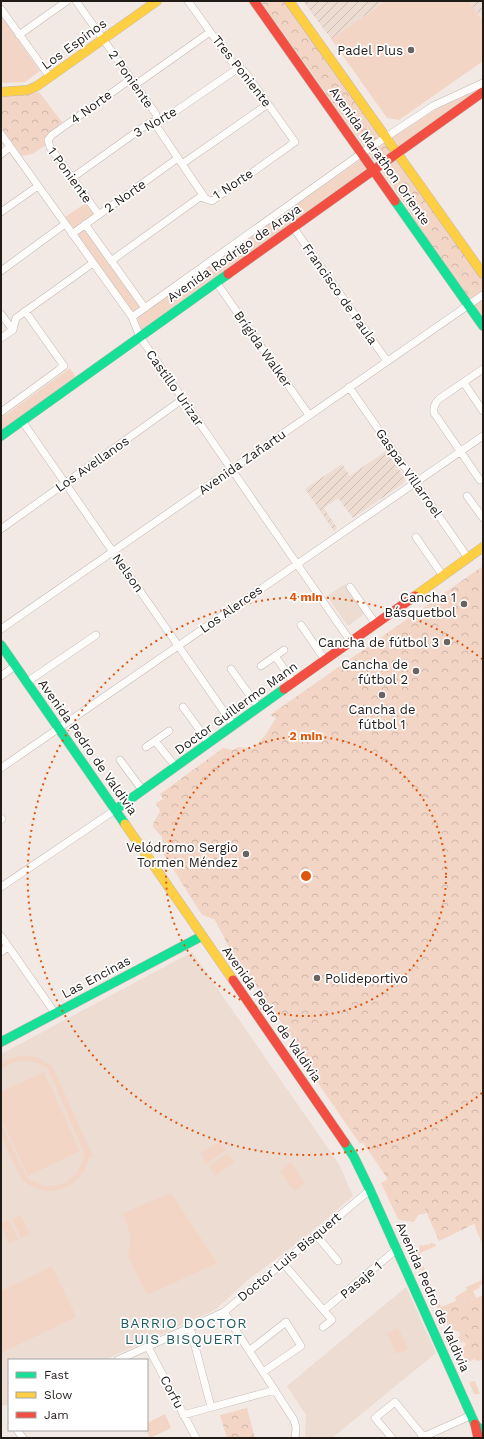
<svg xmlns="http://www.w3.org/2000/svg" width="484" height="1439" font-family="'Work Sans',sans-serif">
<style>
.built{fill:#eddcd2}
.industrial{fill:url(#industrial-furrows)}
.grass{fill:#f2d5c5}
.park{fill:url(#park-crowns)}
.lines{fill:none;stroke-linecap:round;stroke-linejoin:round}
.street-casing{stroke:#c0b8b4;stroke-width:8}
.fast-casing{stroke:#c0b8b4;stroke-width:10}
.slow-casing{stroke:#c0b8b4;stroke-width:10}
.jam-casing{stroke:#c0b8b4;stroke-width:10}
.street{stroke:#fdfcfb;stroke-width:7}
.fast{stroke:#16e098;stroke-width:9}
.slow{stroke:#ffcf43;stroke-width:9}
.jam{stroke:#f24e42;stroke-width:9}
.ring{fill:none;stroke:#de560d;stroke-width:2;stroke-dasharray:2 4}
.poi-dot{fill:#6a635f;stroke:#fff;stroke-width:1.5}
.labels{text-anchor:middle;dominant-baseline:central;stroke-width:3.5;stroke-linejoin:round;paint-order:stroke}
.street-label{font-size:13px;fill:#211b18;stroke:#fff}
.poi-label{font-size:13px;fill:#211b18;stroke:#fff;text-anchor:end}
.neighbourhood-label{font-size:14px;letter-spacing:1px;fill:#1f5a5e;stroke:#fff}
.centre{fill:#de560d;stroke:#fff;stroke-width:2}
.ring-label{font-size:12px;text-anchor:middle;font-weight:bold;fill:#de560d;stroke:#fff;stroke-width:3.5;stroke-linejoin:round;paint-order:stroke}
</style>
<defs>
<pattern id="industrial-furrows" width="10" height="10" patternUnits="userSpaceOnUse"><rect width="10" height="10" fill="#eddcd2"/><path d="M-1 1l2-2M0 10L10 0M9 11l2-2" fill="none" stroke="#cbbcb4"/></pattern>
<pattern id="park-crowns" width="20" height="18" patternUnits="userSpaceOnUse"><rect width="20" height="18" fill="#f2d5c5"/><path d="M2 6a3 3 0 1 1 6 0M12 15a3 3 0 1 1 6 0" fill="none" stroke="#cfb6a8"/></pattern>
</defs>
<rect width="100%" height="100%" fill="#f3e9e4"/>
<path class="built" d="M 345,584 L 365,613 L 350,625 L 347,625 L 327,596 Z
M 192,952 L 339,1164 L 353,1196 L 303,1239 L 249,1279 L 215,1310 L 105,1360 L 9,1360 L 9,1404 L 3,1406 L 1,1403 L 1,1054 Z
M 406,1287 L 436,1353 L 332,1438 L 305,1438 L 306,1415 L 287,1386 Z"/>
<path class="industrial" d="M 303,1 L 386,1 L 331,39 Z
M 469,1 L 483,1 L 483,21 L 483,20 Z
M 386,451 L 405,478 L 404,483 L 353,518 L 338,498 L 324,508 L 337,528 L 334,531 L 305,489 L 342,464 L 350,476 Z"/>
<path class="grass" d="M 386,1 L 469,1 L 483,21 L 483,61 L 399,120 L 387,118 L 331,39 Z
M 1,16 L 40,71 L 25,82 L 3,83 L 1,81 Z
M 477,88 L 479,91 L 401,147 L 399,146 L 393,138 L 394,136 L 441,106 Z
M 360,160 L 366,169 L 141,330 L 137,316 Z
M 86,203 L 95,215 L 74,229 L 65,217 Z
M 83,229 L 86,230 L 138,303 L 139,307 L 135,311 L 130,310 L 78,236 L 78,232 Z
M 70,368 L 76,377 L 1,430 L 1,418 Z
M 19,1056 L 37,1057 L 52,1066 L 93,1156 L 89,1158 C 84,1180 64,1195 41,1190 C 35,1188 27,1185 23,1180 C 18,1174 4,1143 1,1135 C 0,1132 1,1127 1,1123 L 26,1176 L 30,1180 L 44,1186 L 55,1186 L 65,1183 L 76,1174 L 83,1160 L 83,1150 L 48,1069 C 33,1058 16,1058 1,1069 L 2,1062 Z
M 312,1062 L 371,1136 L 360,1144 L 306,1066 Z
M 44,1072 L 80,1151 L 28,1176 L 1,1118 L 1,1092 Z
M 219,1141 L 226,1150 L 206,1164 L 200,1154 Z
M 228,1153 L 234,1162 L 215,1176 L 209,1166 Z
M 291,1162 L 305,1183 L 294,1191 L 280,1171 Z
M 397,1174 L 458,1188 L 444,1209 L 418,1215 L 414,1222 C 410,1221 402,1221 398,1219 L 381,1183 Z
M 171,1193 L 217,1263 L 147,1295 L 128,1257 L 131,1237 L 123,1213 Z
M 21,1215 L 30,1234 L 21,1238 L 12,1219 Z
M 9,1220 L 18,1239 L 9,1243 L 1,1224 Z
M 431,1243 L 435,1244 L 436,1246 L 420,1253 L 420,1259 L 441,1307 L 456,1301 L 455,1297 L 467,1290 L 466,1287 L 482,1280 L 481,1277 L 483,1276 L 483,1284 L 479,1286 L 480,1288 L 473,1291 L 476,1298 L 457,1306 L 480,1357 L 483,1356 L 483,1360 L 477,1361 L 475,1359 L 466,1363 L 464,1361 L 464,1357 L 460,1352 L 466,1344 L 465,1343 L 455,1341 L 456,1338 L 460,1336 L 460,1333 L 458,1331 L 453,1331 L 451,1325 L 447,1325 L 447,1317 L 442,1314 L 436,1307 L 435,1299 L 424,1280 L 424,1273 L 418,1267 L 419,1263 L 416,1259 L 420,1245 L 424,1246 L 426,1244 L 428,1245 Z
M 52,1266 L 76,1317 L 1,1353 L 1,1291 Z
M 398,1328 L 408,1349 L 396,1354 L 387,1333 Z
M 475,1381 L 480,1394 L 474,1394 L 469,1382 Z
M 165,1414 L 171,1428 L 150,1438 L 146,1430 L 147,1430 L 147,1423 Z"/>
<path class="park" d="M 260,1 L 285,1 L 483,276 L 483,320 L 418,227 L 408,208 Z
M 39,92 L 62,122 L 46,137 L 46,145 L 32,154 L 22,156 L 1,127 L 1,97 L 3,96 Z
M 483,566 L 483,1246 L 474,1224 L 439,1241 L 424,1207 L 415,1211 L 414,1217 L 400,1215 L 400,1206 L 395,1204 L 394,1194 L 387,1189 L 387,1178 L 240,962 L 235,959 L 216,922 L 214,919 L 202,915 L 163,853 L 162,837 L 153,827 L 153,824 L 160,811 L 156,803 L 163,799 L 160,794 L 223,748 L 233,750 L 238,747 L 253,749 L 266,734 L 276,718 L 270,715 Z
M 483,1295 L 483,1356 L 476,1359 L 469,1352 L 472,1342 L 465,1336 L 465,1330 L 460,1326 L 460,1321 L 447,1310 Z
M 247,1408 L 255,1438 L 227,1438 L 220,1415 Z"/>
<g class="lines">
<g class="street-casing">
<path id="street" d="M 76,1 L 156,114 L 156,120 L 155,124 L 205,198
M 1,9 L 50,77
M 19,35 L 67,1
M 135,85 L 210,32
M 1,134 L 132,317 L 140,337 L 351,642
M 1,154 L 10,147
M 182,164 L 268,104
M 72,178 L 149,123 L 167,117 L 240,67
M 1,212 L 38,186
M 99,215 L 50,147 L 48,140 L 52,135 L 131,79
M 85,224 L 145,308
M 293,227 L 387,361
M 72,234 L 178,158
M 111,261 L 200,197 L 212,201 L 295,142 L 245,72 L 232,62 L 188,1
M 1,271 L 65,224
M 216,282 L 309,415
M 1,314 L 13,330
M 132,317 L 362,153 L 433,106 L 483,83
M 1,338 L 13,330 L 16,318 L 93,263
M 464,383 L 483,411
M 349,387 L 468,558
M 1,412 L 64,366 L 25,311
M 22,421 L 234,726
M 480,480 L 434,413 C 433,407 435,403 439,399 L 483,369
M 467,496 L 483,518
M 1,529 L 183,399
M 416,537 L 443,576
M 350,587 L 376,624
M 301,625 L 325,660
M 1,629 L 483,295
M 275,656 L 294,683
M 261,666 L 284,650
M 231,669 L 259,708
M 1,676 L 15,666
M 27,682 L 96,635
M 183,707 L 209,743
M 155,741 L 176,767
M 146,747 L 169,731
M 120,760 L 143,791
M 1,768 L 483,436
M 1,818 L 2,819
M 1,887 L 115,810
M 1,936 L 55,1013
M 1,952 L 8,947
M 316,1235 L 338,1261
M 282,1262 L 332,1320 L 323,1327
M 324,1310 L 397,1249
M 224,1312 L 294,1420 L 296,1428 L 295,1438
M 190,1327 L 211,1407
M 148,1347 L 196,1438
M 249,1351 L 286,1322 L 301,1346 L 263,1372
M 118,1360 L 224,1312 L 370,1190
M 183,1415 L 275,1390
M 17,1430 L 23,1438
M 392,1438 L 375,1418 L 395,1402 L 423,1436
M 421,1438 L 472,1415"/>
</g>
<g class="fast-casing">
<path id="fast" d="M 395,201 L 483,326
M 1,436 L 228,274
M 1,645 L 125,824
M 115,810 L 284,689
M 1,1042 L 202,936
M 345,1143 L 354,1157 L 370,1190 L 475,1424 L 483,1433"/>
</g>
<g class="slow-casing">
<path id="slow" d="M 289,1 L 483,274
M 1,92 L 28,90 L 37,86 L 157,1
M 415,596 L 483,547
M 125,824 L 233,980"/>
</g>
<g class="jam-casing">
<path id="jam" d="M 254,1 L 395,201
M 228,274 L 483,92
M 284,689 L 415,596
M 233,980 L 345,1143
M 475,1424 L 478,1438"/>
</g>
<use href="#street" class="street"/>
<use href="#fast" class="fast"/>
<use href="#slow" class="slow"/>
<use href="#jam" class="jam"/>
</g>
<g class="ring">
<circle cx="306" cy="876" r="140"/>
<path d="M482 1093A279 279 0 1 1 482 659"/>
</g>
<g class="poi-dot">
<circle cx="411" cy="50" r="4"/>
<circle cx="464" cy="604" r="4"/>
<circle cx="447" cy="642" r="4"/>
<circle cx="416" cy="671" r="4"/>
<circle cx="382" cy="695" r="4"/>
<circle cx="246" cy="854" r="4"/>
<circle cx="317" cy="978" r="4"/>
</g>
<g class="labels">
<g class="street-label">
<text transform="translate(74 44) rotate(-36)">Los Espinos</text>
<text transform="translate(242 71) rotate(52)">Tres Poniente</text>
<text transform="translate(131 79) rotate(55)">2 Poniente</text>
<text transform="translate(91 107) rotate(-36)">4 Norte</text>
<text transform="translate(155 122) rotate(-30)">3 Norte</text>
<text transform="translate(380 156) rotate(55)">Avenida Marathon Oriente</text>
<text transform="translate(70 175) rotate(54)">1 Poniente</text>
<text transform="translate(233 184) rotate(-33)">1 Norte</text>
<text transform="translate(125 196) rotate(-35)">2 Norte</text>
<text transform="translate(234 253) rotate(-35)">Avenida Rodrigo de Araya</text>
<text transform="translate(340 294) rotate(55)">Francisco de Paula</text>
<text transform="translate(263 349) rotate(55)">Brígida Walker</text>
<text transform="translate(175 388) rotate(55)">Castillo Urizar</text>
<text transform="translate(242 462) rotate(-35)">Avenida Zañartu</text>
<text transform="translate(92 464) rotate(-35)">Los Avellanos</text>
<text transform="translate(409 473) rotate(55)">Gaspar Villarroel</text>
<text transform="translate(128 573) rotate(55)">Nelson</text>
<text transform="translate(231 609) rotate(-35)">Los Alerces</text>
<text transform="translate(236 708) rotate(-36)">Doctor Guillermo Mann</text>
<text transform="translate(88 747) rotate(55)">Avenida Pedro de Valdivia</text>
<text transform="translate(96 977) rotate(-28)">Las Encinas</text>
<text transform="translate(272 1014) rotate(55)">Avenida Pedro de Valdivia</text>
<text transform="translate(289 1257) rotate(-40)">Doctor Luis Bisquert</text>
<text transform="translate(361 1280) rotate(-40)">Pasaje 1</text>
<text transform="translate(433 1297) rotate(66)">Avenida Pedro de Valdivia</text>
<text transform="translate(172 1392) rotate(62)">Corfu</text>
</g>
<g class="poi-label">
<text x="403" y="50">Padel Plus</text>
<text x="456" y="597">Cancha 1<tspan x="456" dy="15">Básquetbol</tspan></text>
<text x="439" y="642">Cancha de fútbol 3</text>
<text x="408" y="664">Cancha de<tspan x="408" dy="15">fútbol 2</tspan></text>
<text x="382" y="709" text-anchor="middle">Cancha de<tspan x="382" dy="15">fútbol 1</tspan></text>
<text x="238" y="847">Velódromo Sergio<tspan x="238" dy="15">Tormen Méndez</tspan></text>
<text x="325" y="978" text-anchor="start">Polideportivo</text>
</g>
<g class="neighbourhood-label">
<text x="184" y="1323">BARRIO DOCTOR<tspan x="184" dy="16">LUIS BISQUERT</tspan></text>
</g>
</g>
<circle cx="306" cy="876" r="6" class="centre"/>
<g class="ring-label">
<text x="306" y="601">4 min</text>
<text x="306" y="740">2 min</text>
</g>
<rect width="484" height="1439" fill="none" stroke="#211b18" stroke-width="4"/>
<rect x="8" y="1359" width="140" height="72" fill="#ffffff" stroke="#a6a4a3"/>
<rect x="16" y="1372" width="20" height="6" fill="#16e098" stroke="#a6a4a3"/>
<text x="44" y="1379" font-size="12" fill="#211b18">Fast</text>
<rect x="16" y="1392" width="20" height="6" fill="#ffcf43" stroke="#a6a4a3"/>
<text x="44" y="1399" font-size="12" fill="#211b18">Slow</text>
<rect x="16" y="1412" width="20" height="6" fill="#f24e42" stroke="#a6a4a3"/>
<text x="44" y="1419" font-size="12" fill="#211b18">Jam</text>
</svg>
